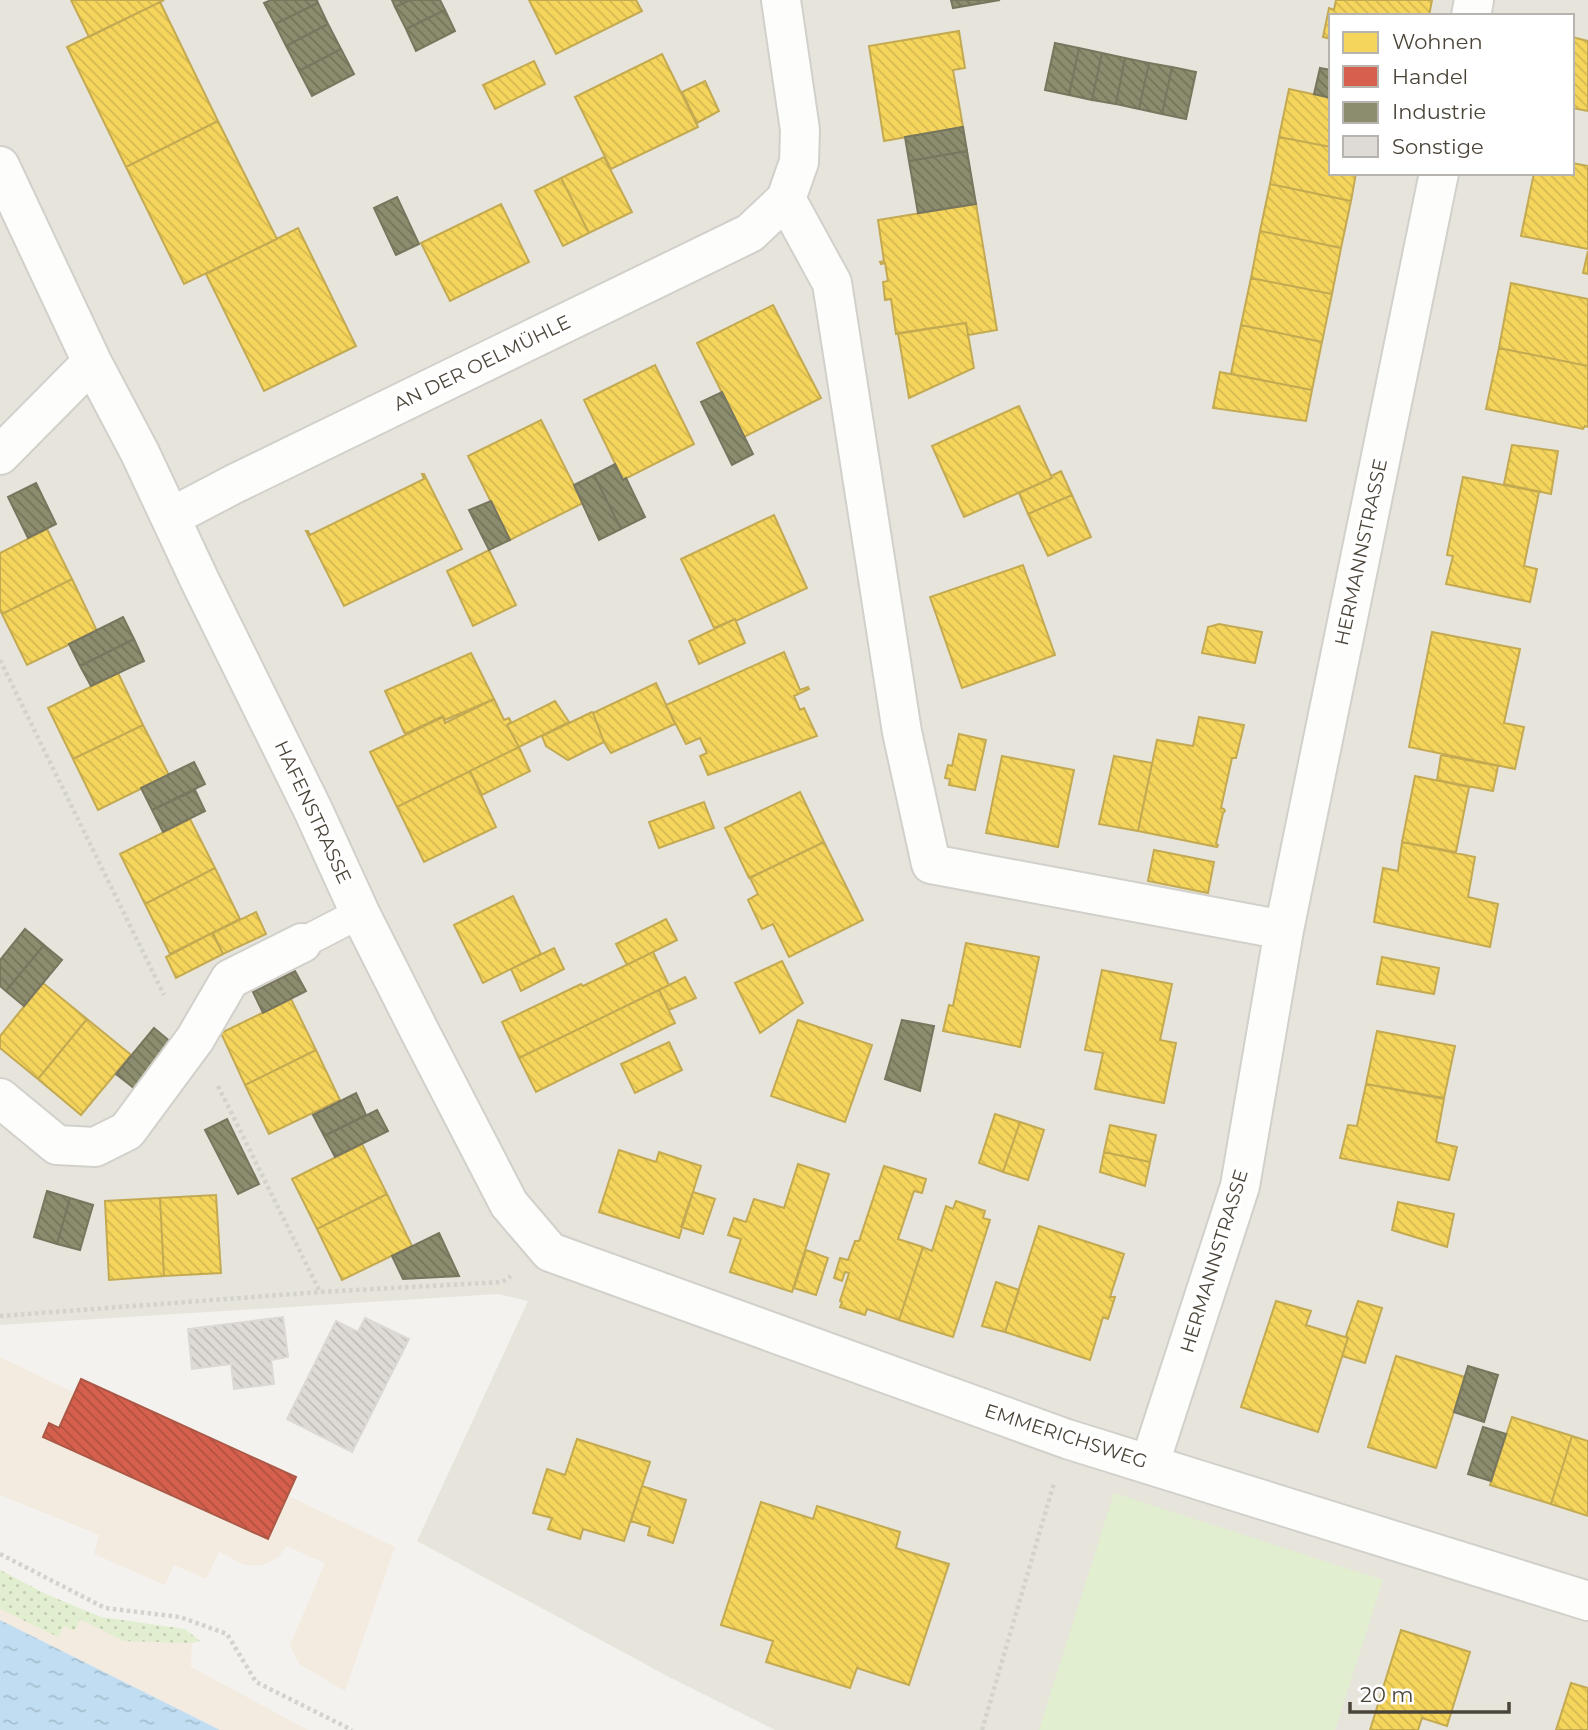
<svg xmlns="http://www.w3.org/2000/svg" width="1588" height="1730" font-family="Montserrat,sans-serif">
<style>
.residential{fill:#e7e4dc;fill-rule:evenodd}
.commercial{fill:#f3ebdf}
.grass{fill:url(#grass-dots)}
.park{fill:#e1eecf}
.water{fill:url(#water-ripples)}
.homes{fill:url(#homes-back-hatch);stroke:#c3aa52;stroke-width:2}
.shops{fill:url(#shops-back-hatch);stroke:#ac5847;stroke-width:2}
.industry{fill:url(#industry-back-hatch);stroke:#78765e;stroke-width:2}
.building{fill:url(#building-back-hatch);stroke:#dcd9d4;stroke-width:2}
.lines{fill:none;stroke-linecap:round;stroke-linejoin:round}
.lane-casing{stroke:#d2d0cb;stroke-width:33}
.street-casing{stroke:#d2d0cb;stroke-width:42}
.path{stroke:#d3d2cc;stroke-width:4.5;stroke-dasharray:3.5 3.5;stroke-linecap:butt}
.lane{stroke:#fdfdfc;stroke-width:30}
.street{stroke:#fdfdfc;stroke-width:38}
.labels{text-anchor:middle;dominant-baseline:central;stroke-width:7;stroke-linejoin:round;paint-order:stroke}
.street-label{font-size:19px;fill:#4b4439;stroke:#fff}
</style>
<defs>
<pattern id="grass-dots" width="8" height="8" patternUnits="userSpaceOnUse" patternTransform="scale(1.75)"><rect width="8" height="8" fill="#e1eecf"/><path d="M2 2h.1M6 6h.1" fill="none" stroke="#c3cdb2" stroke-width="1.8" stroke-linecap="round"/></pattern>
<pattern id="water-ripples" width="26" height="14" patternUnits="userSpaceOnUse" patternTransform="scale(1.75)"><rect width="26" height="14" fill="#c0ddf1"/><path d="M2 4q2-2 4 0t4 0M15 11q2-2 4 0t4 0" fill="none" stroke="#a6bfcf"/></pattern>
<pattern id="homes-back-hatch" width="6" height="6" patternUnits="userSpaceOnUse" patternTransform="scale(1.75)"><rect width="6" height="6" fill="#f6d55c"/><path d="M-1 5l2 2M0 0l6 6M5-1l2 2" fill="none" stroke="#d4b851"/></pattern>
<pattern id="shops-back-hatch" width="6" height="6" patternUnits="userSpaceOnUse" patternTransform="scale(1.75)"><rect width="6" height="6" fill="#d6604d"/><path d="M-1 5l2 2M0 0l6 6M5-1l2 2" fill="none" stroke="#b05141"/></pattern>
<pattern id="industry-back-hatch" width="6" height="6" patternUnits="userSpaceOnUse" patternTransform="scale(1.75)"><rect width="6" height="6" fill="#8c8c6e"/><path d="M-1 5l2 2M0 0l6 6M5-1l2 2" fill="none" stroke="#74745b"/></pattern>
<pattern id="building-back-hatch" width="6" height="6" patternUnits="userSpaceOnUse" patternTransform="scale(1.75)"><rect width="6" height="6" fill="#dedbd6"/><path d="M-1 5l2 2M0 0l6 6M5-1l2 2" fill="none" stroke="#c0bdb8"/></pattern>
</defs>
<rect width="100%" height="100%" fill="#f4f2ee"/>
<path class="residential" d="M 0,0 L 1588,0 L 1588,1730 L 775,1730 L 671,1678 L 417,1541 L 528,1301 L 498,1294 L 0,1325 ZM 1331,16 L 1572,16 L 1572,173 L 1331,173 Z"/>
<path class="commercial" d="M 0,1357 L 395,1547 L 345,1691 L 299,1664 L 290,1645 L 325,1563 L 286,1546 L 278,1558 L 262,1565 L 244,1565 L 219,1552 L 206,1579 L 174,1565 L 165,1585 L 94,1554 L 99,1535 L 0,1495 Z
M 0,1576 L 79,1616 L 192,1641 L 191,1667 L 308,1730 L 220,1730 L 0,1620 Z"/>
<path class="grass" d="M 0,1570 L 46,1594 L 101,1617 L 185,1629 L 200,1641 L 192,1643 L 124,1641 L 80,1619 L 75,1631 L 64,1626 L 58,1637 L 0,1609 Z"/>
<path class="park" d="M 1114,1493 L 1383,1580 L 1335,1730 L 1039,1730 Z"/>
<path class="water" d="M 0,1620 L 220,1730 L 0,1730 Z"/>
<path class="homes" d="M 71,0 L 164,0 L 89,37 Z
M 529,0 L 636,0 L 642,11 L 556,54 Z
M 1336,0 L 1432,0 L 1429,16 L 1331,16 L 1331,39 L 1323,37 L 1329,8 L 1334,10 Z
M 160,2 L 218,121 L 126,167 L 67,47 Z
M 959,31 L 965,68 L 953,70 L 963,127 L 884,141 L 869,46 Z
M 1572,37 L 1588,41 L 1588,111 L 1572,108 Z
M 662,54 L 698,127 L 611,169 L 575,97 Z
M 534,61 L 545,84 L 495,109 L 483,85 Z
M 705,81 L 719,111 L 697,123 L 682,92 Z
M 1289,89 L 1331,98 L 1331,147 L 1279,137 Z
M 218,121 L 277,239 L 184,284 L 126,167 Z
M 1279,137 L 1331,147 L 1331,173 L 1356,173 L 1351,201 L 1270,184 Z
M 604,157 L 632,212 L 589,233 L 561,178 Z
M 1572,163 L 1588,166 L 1588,249 L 1521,236 L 1534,173 L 1572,173 Z
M 561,178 L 589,233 L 563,246 L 535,191 Z
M 1270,184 L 1351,201 L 1341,248 L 1260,231 Z
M 501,204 L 529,262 L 450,301 L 421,243 Z
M 976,204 L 997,330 L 968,335 L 966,323 L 896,334 L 891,299 L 885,300 L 883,282 L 888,281 L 885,263 L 881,264 L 880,262 L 884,261 L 878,220 Z
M 298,228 L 356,346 L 264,391 L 206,274 Z
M 1260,231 L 1341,248 L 1332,294 L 1251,278 Z
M 1588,251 L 1588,274 L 1583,273 Z
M 1251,278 L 1332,294 L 1322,342 L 1241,325 Z
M 1511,283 L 1588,299 L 1588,366 L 1499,348 Z
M 773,305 L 821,398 L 744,437 L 697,343 Z
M 966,323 L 974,368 L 909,398 L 898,333 Z
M 1241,325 L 1322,342 L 1312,390 L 1231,374 Z
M 1499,348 L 1588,366 L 1588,427 L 1585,426 L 1583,429 L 1486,409 Z
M 655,365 L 694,444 L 623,480 L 584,400 Z
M 1220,372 L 1312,390 L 1306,421 L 1213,408 Z
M 1019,406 L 1052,478 L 964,517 L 932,446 Z
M 541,420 L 583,503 L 510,540 L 468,456 Z
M 1512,445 L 1558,451 L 1551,494 L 1504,484 Z
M 1061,471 L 1072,495 L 1028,514 L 1019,493 L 1052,478 L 1051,476 Z
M 422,474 L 424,474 L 462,549 L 344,606 L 306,531 L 308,531 L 310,535 L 424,479 Z
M 1463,477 L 1539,492 L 1524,566 L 1537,569 L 1530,602 L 1446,584 L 1453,556 L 1447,555 Z
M 1072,495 L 1091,537 L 1048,556 L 1028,514 Z
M 774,515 L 807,588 L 736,621 L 735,619 L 714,628 L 681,559 Z
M 47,529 L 72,579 L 2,614 L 0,610 L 0,553 Z
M 489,550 L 516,605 L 473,626 L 447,571 Z
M 1023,565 L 1055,655 L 962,688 L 930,597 Z
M 72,579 L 97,631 L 27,665 L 2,614 Z
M 735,619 L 745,643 L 699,664 L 689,641 Z
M 1219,624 L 1262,632 L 1255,663 L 1202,653 L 1208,627 Z
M 1432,632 L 1520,649 L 1504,723 L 1524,727 L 1515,769 L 1409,747 Z
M 784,652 L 800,690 L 808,687 L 809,689 L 794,696 L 800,710 L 804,708 L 817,736 L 708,775 L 700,756 L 707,753 L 700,738 L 686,744 L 666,705 Z
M 471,653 L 494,699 L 445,720 L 443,716 L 405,734 L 385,691 Z
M 118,673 L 143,725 L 73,759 L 48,708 Z
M 656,683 L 675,724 L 611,753 L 604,742 L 593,713 Z
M 494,699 L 504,720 L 509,718 L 511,722 L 507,725 L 519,747 L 397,807 L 370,752 L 443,717 L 445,723 Z
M 555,701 L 569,722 L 519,747 L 507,725 Z
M 592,712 L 593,713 L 604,742 L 568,760 L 546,746 L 542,736 Z
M 1199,717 L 1244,725 L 1236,758 L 1232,758 L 1221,808 L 1224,809 L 1225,811 L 1223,813 L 1216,844 L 1218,845 L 1217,847 L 1138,831 L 1157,740 L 1193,746 Z
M 143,725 L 169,775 L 98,810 L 73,759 Z
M 959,734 L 986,740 L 975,790 L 949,785 L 950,779 L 945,778 L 948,765 L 952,766 Z
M 519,747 L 530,771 L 482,795 L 470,771 Z
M 1441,755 L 1498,766 L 1493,791 L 1437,780 Z
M 1002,756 L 1074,770 L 1058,847 L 986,833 Z
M 1114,756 L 1152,763 L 1138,831 L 1099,824 Z
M 470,771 L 496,827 L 424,862 L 397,807 Z
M 1415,776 L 1469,787 L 1456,852 L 1402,842 Z
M 800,792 L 824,842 L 749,878 L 725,828 Z
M 704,802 L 714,828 L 659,848 L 649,822 Z
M 190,819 L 215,868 L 145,904 L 120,854 Z
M 824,842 L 863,920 L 789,957 L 773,924 L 762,929 L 748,900 L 758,894 L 750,878 Z
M 1402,842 L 1475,857 L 1468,897 L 1498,904 L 1490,947 L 1374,922 L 1383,868 L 1398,871 Z
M 1154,850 L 1214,862 L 1208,893 L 1148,881 Z
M 215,868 L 240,919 L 170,954 L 145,904 Z
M 513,896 L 541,954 L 483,983 L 454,925 Z
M 256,912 L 266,934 L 223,954 L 213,933 Z
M 666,919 L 677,940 L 627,965 L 616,944 Z
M 212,933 L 223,954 L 176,978 L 166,957 Z
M 966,943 L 1039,957 L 1020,1047 L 943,1031 L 949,1005 L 953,1006 Z
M 554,948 L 564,969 L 521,991 L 511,969 Z
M 653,952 L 669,985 L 519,1058 L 502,1022 L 581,984 L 583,986 Z
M 1382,957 L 1439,968 L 1434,994 L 1377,984 Z
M 782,961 L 803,1003 L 760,1033 L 735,983 Z
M 1102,970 L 1172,984 L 1160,1040 L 1176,1043 L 1164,1103 L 1095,1089 L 1103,1053 L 1085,1050 Z
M 685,977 L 696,998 L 669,1010 L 659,990 Z
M 43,983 L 87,1019 L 38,1079 L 0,1048 L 0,1036 Z
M 659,990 L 675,1023 L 536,1092 L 519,1058 Z
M 291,999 L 316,1050 L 245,1085 L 221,1033 Z
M 87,1019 L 131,1055 L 81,1115 L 38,1079 Z
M 798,1020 L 872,1045 L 845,1122 L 771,1096 Z
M 1377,1031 L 1455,1046 L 1444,1098 L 1366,1084 Z
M 669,1042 L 682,1070 L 635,1093 L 621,1064 Z
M 316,1050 L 340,1100 L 269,1134 L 245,1085 Z
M 1366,1084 L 1444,1099 L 1436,1142 L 1457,1147 L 1449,1180 L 1340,1158 L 1348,1125 L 1357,1126 Z
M 995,1114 L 1020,1122 L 1003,1172 L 979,1163 Z
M 1020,1122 L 1044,1130 L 1028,1180 L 1003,1172 Z
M 1110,1125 L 1156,1135 L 1150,1162 L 1104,1152 Z
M 362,1144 L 387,1194 L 317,1229 L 292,1179 Z
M 619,1150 L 656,1162 L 659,1152 L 701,1166 L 679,1238 L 599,1212 Z
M 1104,1152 L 1150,1162 L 1145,1186 L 1100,1172 Z
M 798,1164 L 829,1174 L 792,1292 L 730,1272 L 741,1239 L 728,1235 L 734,1218 L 746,1222 L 754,1199 L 784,1208 Z
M 884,1166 L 926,1179 L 922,1193 L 914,1191 L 898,1239 L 923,1247 L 899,1320 L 867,1309 L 865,1315 L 840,1307 L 842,1302 L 840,1301 L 849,1273 L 845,1272 L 842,1281 L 834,1278 L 840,1258 L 848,1260 L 855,1241 L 859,1241 Z
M 693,1192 L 715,1199 L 703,1234 L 681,1227 Z
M 387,1194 L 412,1246 L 342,1280 L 317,1229 Z
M 216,1195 L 221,1273 L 164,1276 L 160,1198 Z
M 160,1198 L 164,1276 L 109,1280 L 105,1201 Z
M 956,1201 L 985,1211 L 983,1218 L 990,1220 L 953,1337 L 899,1320 L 923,1247 L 932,1251 L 946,1206 L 953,1209 Z
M 1398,1202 L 1454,1214 L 1447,1247 L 1392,1230 Z
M 1039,1226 L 1124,1254 L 1110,1297 L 1115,1297 L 1108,1319 L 1103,1317 L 1090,1360 L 1005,1332 Z
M 806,1250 L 828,1258 L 816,1295 L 794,1288 Z
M 996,1282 L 1019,1290 L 1005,1332 L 982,1326 Z
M 1276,1301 L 1311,1311 L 1306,1325 L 1348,1338 L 1318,1432 L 1241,1407 Z
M 1358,1301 L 1382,1308 L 1365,1363 L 1342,1356 L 1348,1338 L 1346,1336 Z
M 1396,1356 L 1465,1377 L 1436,1468 L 1368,1447 Z
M 1512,1417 L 1572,1436 L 1551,1504 L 1490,1485 Z
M 1572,1436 L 1588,1441 L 1588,1516 L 1551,1504 Z
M 577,1439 L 650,1462 L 624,1541 L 583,1529 L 580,1539 L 548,1529 L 552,1518 L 533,1513 L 547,1469 L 565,1475 Z
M 642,1486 L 686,1500 L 673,1543 L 648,1535 L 650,1527 L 631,1521 Z
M 761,1502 L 813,1519 L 817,1506 L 900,1532 L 896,1548 L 949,1564 L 909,1685 L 857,1668 L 850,1688 L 766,1662 L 773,1641 L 721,1625 Z
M 1401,1630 L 1470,1652 L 1447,1726 L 1422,1718 L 1418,1730 L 1370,1730 Z
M 1571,1683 L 1588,1688 L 1588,1730 L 1556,1730 Z"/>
<path class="shops" d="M 81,1379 L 296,1477 L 268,1539 L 43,1437 L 49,1423 L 59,1428 Z"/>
<path class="industry" d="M 271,0 L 317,0 L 318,3 L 275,24 L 264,3 Z
M 392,0 L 410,0 L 395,7 Z
M 410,0 L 440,0 L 445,10 L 406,29 L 395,7 Z
M 951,0 L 1000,0 L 953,8 Z
M 318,3 L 328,24 L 286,46 L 275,24 Z
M 445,10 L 455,31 L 416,51 L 406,29 Z
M 328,24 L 341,49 L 299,71 L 286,46 Z
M 1055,43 L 1079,48 L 1069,95 L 1045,90 Z
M 1079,48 L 1102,53 L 1092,100 L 1069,95 Z
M 341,49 L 354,74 L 312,96 L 299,71 Z
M 1102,53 L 1125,58 L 1116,104 L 1092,100 Z
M 1125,58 L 1149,63 L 1139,109 L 1116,104 Z
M 1149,63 L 1172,67 L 1162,114 L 1139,109 Z
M 1172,67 L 1196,72 L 1186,119 L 1162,114 Z
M 1320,68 L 1331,70 L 1331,98 L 1314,94 Z
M 963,127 L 967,151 L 909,161 L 905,137 Z
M 967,151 L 976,204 L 918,213 L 909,161 Z
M 397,197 L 419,244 L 396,255 L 374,208 Z
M 722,392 L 753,454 L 732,465 L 701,402 Z
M 615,464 L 623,480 L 626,478 L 645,517 L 621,529 L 594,475 Z
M 594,475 L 621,529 L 599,540 L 574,485 Z
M 36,483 L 56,524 L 28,538 L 8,497 Z
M 491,501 L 510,540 L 489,550 L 469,510 Z
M 123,617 L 134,639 L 80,666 L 69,644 Z
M 134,639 L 144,661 L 91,686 L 80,666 Z
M 194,762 L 205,784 L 152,810 L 141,788 Z
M 195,790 L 205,811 L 163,832 L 152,810 Z
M 25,929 L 44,945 L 6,991 L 0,986 L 0,960 Z
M 44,945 L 62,960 L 24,1006 L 6,991 Z
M 295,971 L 306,991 L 263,1013 L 253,992 Z
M 902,1020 L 934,1026 L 920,1091 L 885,1079 Z
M 154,1028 L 172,1043 L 134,1088 L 116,1074 Z
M 356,1093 L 366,1115 L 324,1136 L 313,1115 Z
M 377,1110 L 388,1131 L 335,1157 L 324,1136 Z
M 227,1119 L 259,1184 L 238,1194 L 205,1130 Z
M 47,1191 L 70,1198 L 57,1244 L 34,1237 Z
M 70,1198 L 93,1205 L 80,1250 L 57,1244 Z
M 439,1233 L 459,1276 L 403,1279 L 392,1256 Z
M 1468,1366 L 1498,1375 L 1484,1422 L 1454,1412 Z
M 1483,1427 L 1506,1434 L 1491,1481 L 1468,1474 Z"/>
<path class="building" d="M 283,1317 L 288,1357 L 271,1360 L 274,1384 L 234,1389 L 231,1364 L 192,1369 L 188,1329 Z
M 365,1318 L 409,1339 L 352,1452 L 287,1419 L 336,1321 L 358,1332 Z"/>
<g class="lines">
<g class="lane-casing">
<path id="lane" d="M 302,943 L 360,913"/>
</g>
<g class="street-casing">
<path id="street" d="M 1471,16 L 1474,0
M 0,166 L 92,362 L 140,453 L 200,581 L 313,810 L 360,913 L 420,1032 L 509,1204 L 550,1252 L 1067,1439 L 1588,1601
M 786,199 L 832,283 L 902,732 L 931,864 L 1284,930
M 0,455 L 92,362
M 171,517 L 234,484 L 750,233 L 786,199 L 799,162 L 800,130 L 781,0
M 0,1098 L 57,1145 L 95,1147 L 127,1131 L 195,1039 L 230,979 L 302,943
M 1150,1463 L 1240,1186 L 1284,930 L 1439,173"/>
</g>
<path class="path" d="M 0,660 L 164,995
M 218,1086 L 320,1292
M 0,1316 L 320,1292 L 502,1282 L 511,1276
M 0,1554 L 105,1608 L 180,1617 L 227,1634 L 256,1682 L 352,1730
M 982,1730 L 1054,1483"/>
<use href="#lane" class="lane"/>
<use href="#street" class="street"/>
</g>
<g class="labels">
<g class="street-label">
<text transform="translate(482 363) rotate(-26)">AN DER OELMÜHLE</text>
<text transform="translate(1361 552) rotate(-78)">HERMANNSTRASSE</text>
<text transform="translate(313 812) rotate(65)">HAFENSTRASSE</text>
<text transform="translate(1214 1261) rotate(-73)">HERMANNSTRASSE</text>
<text transform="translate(1066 1436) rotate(18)">EMMERICHSWEG</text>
</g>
</g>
<rect x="1329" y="14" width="245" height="161" fill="#ffffff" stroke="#b7b4b0" stroke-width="2"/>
<rect x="1343" y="32" width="35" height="21" fill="#f6d55c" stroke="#b7b4b0" stroke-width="2"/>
<text x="1392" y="49" font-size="21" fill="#4b4439">Wohnen</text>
<rect x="1343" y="66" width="35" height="21" fill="#d6604d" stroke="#b7b4b0" stroke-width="2"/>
<text x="1392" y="84" font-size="21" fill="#4b4439">Handel</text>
<rect x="1343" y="102" width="35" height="21" fill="#8c8c6e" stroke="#b7b4b0" stroke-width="2"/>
<text x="1392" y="119" font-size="21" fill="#4b4439">Industrie</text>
<rect x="1343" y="136" width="35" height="21" fill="#dedbd6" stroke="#b7b4b0" stroke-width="2"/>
<text x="1392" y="154" font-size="21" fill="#4b4439">Sonstige</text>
<path d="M1350 1702v10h159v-10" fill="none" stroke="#4b4439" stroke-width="3.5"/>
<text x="1360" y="1702" font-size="21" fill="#4b4439" stroke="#ffffff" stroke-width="5" paint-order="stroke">20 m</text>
</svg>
